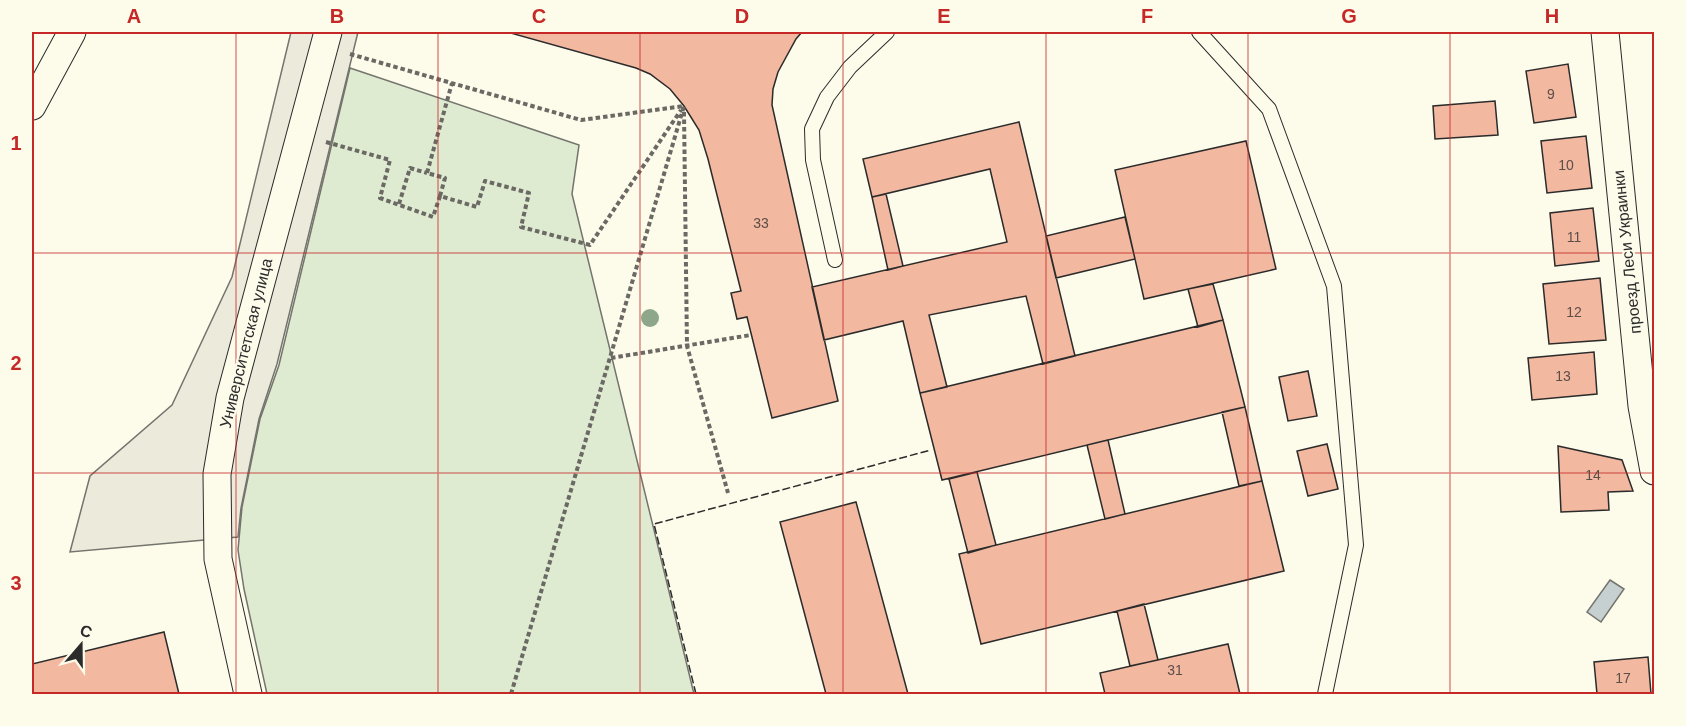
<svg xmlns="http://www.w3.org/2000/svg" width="1686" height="726" font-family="Arial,sans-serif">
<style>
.green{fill:#deebd1;stroke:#74746e;stroke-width:1.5}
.parking{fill:#eceadb;stroke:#74746e;stroke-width:1.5}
.water{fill:#c7d0d0;stroke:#74746e;stroke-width:1.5}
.building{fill:#f2b8a0;stroke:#2b2b2b;stroke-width:1.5}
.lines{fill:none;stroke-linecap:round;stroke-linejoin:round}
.service-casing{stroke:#2b2b2b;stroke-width:16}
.minor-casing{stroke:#2b2b2b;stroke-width:29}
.path{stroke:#6a6964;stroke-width:4;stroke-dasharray:4.5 3;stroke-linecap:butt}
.service{stroke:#fdfbea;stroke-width:14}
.minor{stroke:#fdfbea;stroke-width:27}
.fence{stroke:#2b2b2b;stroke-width:1.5;stroke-dasharray:8 3;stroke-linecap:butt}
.tree{fill:#8ea78a}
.grid{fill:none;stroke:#c62828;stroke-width:1.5;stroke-opacity:0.55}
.labels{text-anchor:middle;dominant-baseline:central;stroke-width:4.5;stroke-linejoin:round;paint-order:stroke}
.number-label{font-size:14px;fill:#5d4e48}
.street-label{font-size:16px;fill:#2b2b2b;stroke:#fdfbea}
.neatline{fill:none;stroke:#c62828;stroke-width:2}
.grid-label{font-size:20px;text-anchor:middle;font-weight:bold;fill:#c62828}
</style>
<rect width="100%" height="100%" fill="#fdfbea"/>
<path class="green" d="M 350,68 L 579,145 L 572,194 L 694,694 L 267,694 L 244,589 L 238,550 L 242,507 L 260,419 L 279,365 Z"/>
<path class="parking" d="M 291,32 L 358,32 L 277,364 L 259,419 L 241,508 L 238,537 L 70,552 L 90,476 L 172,405 L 232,277 Z"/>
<path class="water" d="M 1610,580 L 1624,589 L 1601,622 L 1587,612 Z"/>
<path class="building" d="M 507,32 L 802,32 L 796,39 L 778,72 L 773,89 L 772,105 L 838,401 L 772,418 L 747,317 L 737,319 L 731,293 L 741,291 L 708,159 L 699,130 L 684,106 L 670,89 L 650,74 L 636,68 Z
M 1568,64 L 1576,117 L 1534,123 L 1526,71 Z
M 1495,101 L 1498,135 L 1435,139 L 1433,106 Z
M 1019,122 L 1075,356 L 1043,364 L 1026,296 L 929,315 L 947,387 L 920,393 L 903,321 L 824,340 L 812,287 L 1007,242 L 990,169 L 872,197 L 863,159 Z
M 1586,136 L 1592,188 L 1547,193 L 1541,141 Z
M 1246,141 L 1276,269 L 1144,299 L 1115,170 Z
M 886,194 L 903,266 L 888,270 L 872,197 Z
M 1593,208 L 1599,261 L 1555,266 L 1550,213 Z
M 1125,217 L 1135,259 L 1056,278 L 1046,236 Z
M 1600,278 L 1606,340 L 1549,344 L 1543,284 Z
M 1213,284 L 1223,320 L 1198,327 L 1188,289 Z
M 1223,320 L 1245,407 L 942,480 L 920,393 Z
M 1594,352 L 1597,394 L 1532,400 L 1528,358 Z
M 1308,371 L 1317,416 L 1288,421 L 1279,377 Z
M 1245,407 L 1262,481 L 1239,486 L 1222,412 Z
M 1108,440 L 1125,514 L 1105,519 L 1087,445 Z
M 1327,444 L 1338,489 L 1308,496 L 1297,451 Z
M 1558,446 L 1622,460 L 1633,491 L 1608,492 L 1609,510 L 1561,512 Z
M 977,472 L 996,545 L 968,553 L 949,479 Z
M 1262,481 L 1284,571 L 981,644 L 959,554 Z
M 856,502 L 908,694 L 826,694 L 780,522 Z
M 1144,604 L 1158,660 L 1130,666 L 1117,611 Z
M 164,632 L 179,694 L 32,694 L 32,664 Z
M 1228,644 L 1240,694 L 1105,694 L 1100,673 Z
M 1648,657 L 1651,694 L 1597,694 L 1594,662 Z"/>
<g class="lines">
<g class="service-casing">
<path id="service" d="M 1199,32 L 1269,109 L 1334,286 L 1356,545 L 1325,694
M 835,260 L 813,160 L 812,129 L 827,97 L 850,67 L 887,32"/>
</g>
<g class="minor-casing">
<path id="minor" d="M 1605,32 L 1642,406 L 1654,471
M 32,106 L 72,32
M 248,694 L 218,559 L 217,474 L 230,398 L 328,32"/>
</g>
<path class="path" d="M 350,54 L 581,120 L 684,106 L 511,694
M 684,112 L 687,346 L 728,493
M 326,142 L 390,160 L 380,198 L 433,217 L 440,196 L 477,207 L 485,181 L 529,193 L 521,227 L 590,245 L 681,110
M 440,196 L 445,178 L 427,173 L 452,83
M 399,204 L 410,168 L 427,173
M 611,358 L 751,335"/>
<use href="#service" class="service"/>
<use href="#minor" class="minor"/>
<path class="fence" d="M 696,694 L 654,524 L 931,450"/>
</g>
<circle class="tree" cx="650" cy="318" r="9"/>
<path class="grid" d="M 236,32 L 236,694M 438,32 L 438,694M 640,32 L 640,694M 843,32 L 843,694M 1046,32 L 1046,694M 1248,32 L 1248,694M 1450,32 L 1450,694M 32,253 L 1654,253M 32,473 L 1654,473"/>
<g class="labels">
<g class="number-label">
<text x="1551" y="94">9</text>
<text x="1566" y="165">10</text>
<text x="761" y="223">33</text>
<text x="1574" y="237">11</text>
<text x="1574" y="312">12</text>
<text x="1563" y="376">13</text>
<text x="1593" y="475">14</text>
<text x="1175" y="670">31</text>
<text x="1623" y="678">17</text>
</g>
<g class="street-label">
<text transform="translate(1627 252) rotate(-96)">проезд Леси Украинки</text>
<text transform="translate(246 343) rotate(-76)">Университетская улица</text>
</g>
</g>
<rect width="1686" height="726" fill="none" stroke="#fdfbea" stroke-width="66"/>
<g transform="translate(81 645) rotate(20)" stroke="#fdfbea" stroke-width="4.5" paint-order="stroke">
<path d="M0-4.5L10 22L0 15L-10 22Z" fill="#2b2b2b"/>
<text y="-9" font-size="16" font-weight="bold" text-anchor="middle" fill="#2b2b2b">С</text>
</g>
<rect x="33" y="33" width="1620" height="660" class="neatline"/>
<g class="grid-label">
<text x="134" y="23">A</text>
<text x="337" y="23">B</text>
<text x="539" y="23">C</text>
<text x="742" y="23">D</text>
<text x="944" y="23">E</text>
<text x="1147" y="23">F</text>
<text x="1349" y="23">G</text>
<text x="1552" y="23">H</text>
<text x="16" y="150">1</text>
<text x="16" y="370">2</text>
<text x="16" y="590">3</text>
</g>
</svg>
